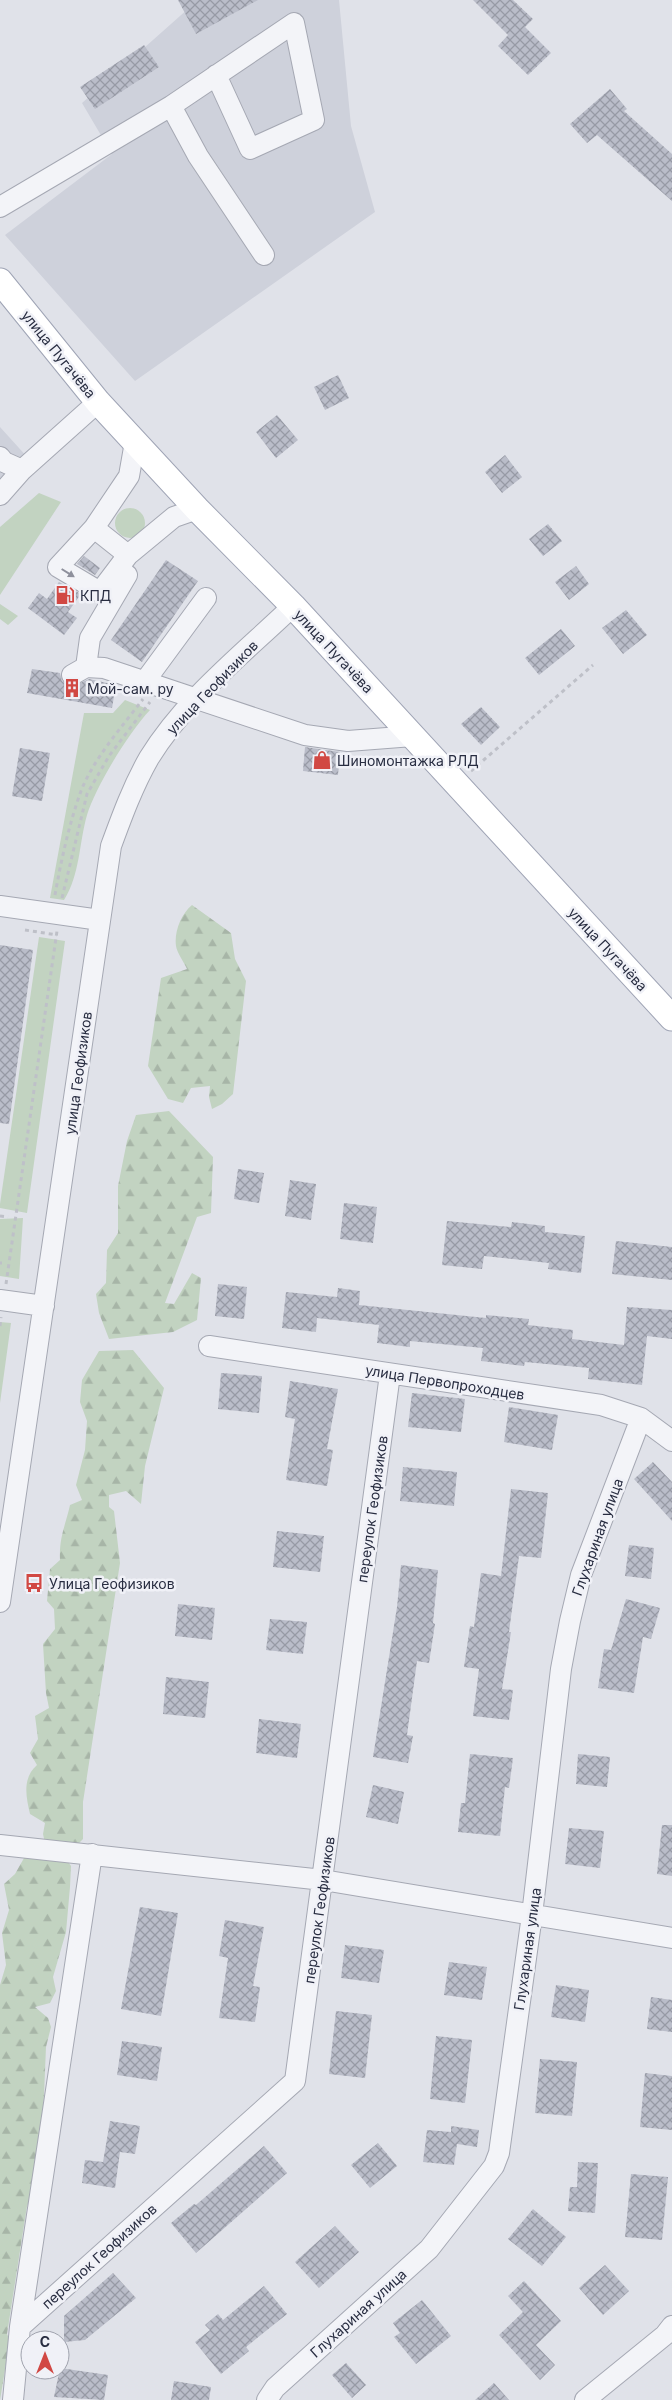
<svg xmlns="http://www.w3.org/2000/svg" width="672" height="2400" font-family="Inter,sans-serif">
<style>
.built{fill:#ced1db}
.grass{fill:#c2d3c1}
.forest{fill:url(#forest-firs)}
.building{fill:url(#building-cross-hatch)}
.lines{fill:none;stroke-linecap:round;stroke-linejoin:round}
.minor-casing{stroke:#a5a8b3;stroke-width:22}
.major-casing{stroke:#9fa4b5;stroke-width:27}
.path{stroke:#bec0c8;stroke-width:3;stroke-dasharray:4 4;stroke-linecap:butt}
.minor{stroke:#f3f4f8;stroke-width:20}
.major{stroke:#fff;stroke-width:25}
.oneway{fill:#8e909c}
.labels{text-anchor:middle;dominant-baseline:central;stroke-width:5;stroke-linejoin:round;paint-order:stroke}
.street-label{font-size:14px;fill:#282d41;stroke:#f0f1f7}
.poi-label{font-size:14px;fill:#282d41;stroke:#f0f1f7;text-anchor:start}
</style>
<defs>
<pattern id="forest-firs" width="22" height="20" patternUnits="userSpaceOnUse" patternTransform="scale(1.25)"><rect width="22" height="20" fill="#c2d3c1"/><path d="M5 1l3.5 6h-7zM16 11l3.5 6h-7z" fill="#a7b5a7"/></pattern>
<pattern id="building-cross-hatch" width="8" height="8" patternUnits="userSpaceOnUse" patternTransform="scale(1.25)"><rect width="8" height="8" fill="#babdc9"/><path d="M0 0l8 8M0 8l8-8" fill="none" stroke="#979aa5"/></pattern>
</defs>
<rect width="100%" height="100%" fill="#e0e2e9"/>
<path class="built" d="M 198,0 L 339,0 L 351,126 L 375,212 L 135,381 L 5,235 L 112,154 L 82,103 Z
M 0,427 L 38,469 L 0,506 Z"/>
<path class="grass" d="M 39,493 L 61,502 L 0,595 L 0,527 Z
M115 523a15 15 0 1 1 30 0a15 15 0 1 1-30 0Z
M 0,604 L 18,616 L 8,625 L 0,619 Z
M 125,700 L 150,710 C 129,732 96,786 87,815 C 79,843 80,875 64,900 L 50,898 L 84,713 L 113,713 Z
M 39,937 L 65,941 L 27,1213 L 0,1208 L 0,1204 Z
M 23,1218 L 19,1279 L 0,1276 L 0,1219 Z
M 0,1322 L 11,1323 L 0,1403 Z"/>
<path class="forest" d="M 192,905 L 231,933 L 235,959 L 246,981 L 233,1094 L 222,1104 L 212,1109 L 209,1097 L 210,1086 L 191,1088 L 183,1103 L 168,1099 L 148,1066 L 161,978 L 187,969 C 184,962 177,953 176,946 C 174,932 181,914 192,905 Z
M 169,1111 L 213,1157 L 211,1213 L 197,1217 L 165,1303 L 174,1304 L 192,1273 L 201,1278 L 197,1320 L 173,1332 L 109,1339 L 99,1313 L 96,1294 L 106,1283 L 107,1250 L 118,1233 L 118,1186 L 127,1141 L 136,1115 Z
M 133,1350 L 164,1388 L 145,1466 L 141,1504 L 126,1491 L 109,1495 L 109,1507 L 114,1511 L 120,1563 L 83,1802 L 83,1839 L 77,1845 L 45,1843 L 43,1834 L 45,1823 L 30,1814 C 26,1797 22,1778 37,1765 L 30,1753 L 38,1739 L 35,1716 L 49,1708 L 46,1693 L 43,1644 L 55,1629 L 54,1609 L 47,1601 L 50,1569 L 60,1560 C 59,1537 65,1527 70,1505 L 82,1500 L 76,1485 L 85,1450 L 87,1421 L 80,1402 L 82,1380 L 99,1351 Z
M 28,1851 L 62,1853 L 71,1866 L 70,1887 L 66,1932 L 53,1977 L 56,1991 L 50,2003 L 35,2007 L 48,2018 L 51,2027 L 46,2047 L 43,2119 L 31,2198 L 27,2206 L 7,2334 L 10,2340 L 0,2400 L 0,1985 L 6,1965 L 2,1933 L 9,1910 L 4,1884 L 15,1874 Z"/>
<path class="building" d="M 178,0 L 258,0 L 196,34 Z
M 473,0 L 513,0 L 533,19 L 525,27 L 551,53 L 528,75 L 498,46 L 508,35 Z
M 144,45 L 159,67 L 95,109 L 80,87 Z
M 610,89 L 627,109 L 624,111 L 672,154 L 672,201 L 597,135 L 587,143 L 570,124 Z
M 338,375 L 349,398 L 325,410 L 314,387 Z
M 277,415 L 298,440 L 276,458 L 256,432 Z
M 505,455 L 522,477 L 502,493 L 485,472 Z
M 548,524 L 562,541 L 543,556 L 529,539 Z
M 84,556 L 100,568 L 95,575 L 77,564 Z
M 166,560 L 198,581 L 142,662 L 111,640 Z
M 576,566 L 589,584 L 569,600 L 555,582 Z
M 59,582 L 81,594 L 68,612 L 77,618 L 64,635 L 28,608 L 39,593 L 47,599 Z
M 626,610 L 647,635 L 623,654 L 602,628 Z
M 561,629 L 575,646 L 539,675 L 525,658 Z
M 32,669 L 60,673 L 62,681 L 71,687 L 89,679 L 116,685 L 112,708 L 27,693 Z
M 481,707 L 500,727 L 481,745 L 461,724 Z
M 305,747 L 340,752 L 338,775 L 303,771 Z
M 20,748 L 50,753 L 42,801 L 12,796 Z
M 0,945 L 33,950 L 9,1124 L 0,1123 Z
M 238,1169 L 264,1173 L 259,1203 L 234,1199 Z
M 290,1180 L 316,1184 L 311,1220 L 285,1216 Z
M 344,1203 L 377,1207 L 373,1243 L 340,1239 Z
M 447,1221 L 511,1227 L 512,1222 L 545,1226 L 545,1232 L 585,1236 L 581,1273 L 548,1269 L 549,1263 L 484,1256 L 482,1269 L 442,1265 Z
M 616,1241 L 672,1247 L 672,1280 L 612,1274 Z
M 218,1284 L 247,1287 L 244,1319 L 215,1316 Z
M 338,1288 L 360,1291 L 359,1305 L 486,1318 L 486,1315 L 529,1319 L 528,1325 L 573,1330 L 572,1339 L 624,1345 L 627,1307 L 672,1310 L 672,1339 L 647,1336 L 642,1385 L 588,1379 L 589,1368 L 525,1362 L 524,1366 L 481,1361 L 483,1348 L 410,1341 L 410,1347 L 377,1343 L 379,1325 L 317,1318 L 316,1332 L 282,1328 L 286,1292 L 337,1297 Z
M 221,1373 L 262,1376 L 259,1413 L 218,1409 Z
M 290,1381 L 338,1389 L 327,1449 L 333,1450 L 327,1486 L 286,1480 L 295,1419 L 285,1417 Z
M 412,1393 L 465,1399 L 461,1432 L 408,1427 Z
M 509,1407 L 558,1415 L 552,1450 L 504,1442 Z
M 653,1462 L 672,1482 L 672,1521 L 634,1479 Z
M 403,1467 L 457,1472 L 454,1506 L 400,1501 Z
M 511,1489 L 548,1493 L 541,1558 L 519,1556 L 509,1632 L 511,1632 L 502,1689 L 513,1690 L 509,1720 L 473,1716 L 479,1669 L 464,1667 L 470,1626 L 474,1627 L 481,1573 L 501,1576 Z
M 277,1531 L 324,1536 L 320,1572 L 273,1567 Z
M 629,1545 L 654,1548 L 651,1579 L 625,1576 Z
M 401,1565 L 438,1570 L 433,1623 L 435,1624 L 429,1663 L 417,1661 L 407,1735 L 413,1736 L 408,1763 L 373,1757 L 397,1607 Z
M 626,1599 L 660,1608 L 651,1639 L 643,1637 L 634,1693 L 598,1688 L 604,1649 L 611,1650 Z
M 178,1604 L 215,1608 L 212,1640 L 175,1636 Z
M 270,1619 L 307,1622 L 303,1654 L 266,1650 Z
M 166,1677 L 209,1682 L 205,1718 L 163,1714 Z
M 259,1719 L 301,1724 L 297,1758 L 256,1753 Z
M 470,1754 L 513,1758 L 509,1788 L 505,1787 L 500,1836 L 458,1832 L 461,1803 L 465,1803 Z
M 578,1754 L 610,1757 L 607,1787 L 576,1784 Z
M 373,1785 L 404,1792 L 398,1824 L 366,1817 Z
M 662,1825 L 672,1825 L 672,1876 L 657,1874 Z
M 569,1828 L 604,1831 L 600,1868 L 565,1864 Z
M 140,1907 L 178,1913 L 161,2016 L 121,2009 Z
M 225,1920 L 264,1927 L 253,1986 L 260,1987 L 255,2022 L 219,2018 L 228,1958 L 219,1956 Z
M 345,1945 L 384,1950 L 379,1983 L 341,1978 Z
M 449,1962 L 487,1967 L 482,2000 L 444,1995 Z
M 556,1985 L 589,1990 L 585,2022 L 551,2017 Z
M 651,1997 L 672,2000 L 672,2032 L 647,2029 Z
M 336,2011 L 372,2015 L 365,2078 L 329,2074 Z
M 436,2036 L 472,2040 L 465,2103 L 430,2099 Z
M 122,2041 L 162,2047 L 157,2081 L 117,2075 Z
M 540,2059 L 577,2062 L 572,2116 L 535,2113 Z
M 645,2073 L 672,2076 L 672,2130 L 640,2127 Z
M 110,2121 L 140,2126 L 135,2154 L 120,2152 L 115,2188 L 82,2183 L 85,2160 L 103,2162 Z
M 451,2126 L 479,2130 L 477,2147 L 457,2144 L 454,2165 L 423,2162 L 427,2130 L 451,2132 Z
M 378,2143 L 397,2166 L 370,2188 L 351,2165 Z
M 264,2146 L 287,2173 L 196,2253 L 171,2223 L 194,2204 L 196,2205 Z
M 578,2162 L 598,2163 L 595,2213 L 568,2211 L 570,2187 L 577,2187 Z
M 631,2174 L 668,2177 L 662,2240 L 625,2237 Z
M 533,2209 L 566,2237 L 542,2266 L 508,2239 Z
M 335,2226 L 359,2252 L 319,2288 L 295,2262 Z
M 605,2265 L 629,2291 L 603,2315 L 579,2288 Z
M 113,2273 L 136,2298 L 85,2340 L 64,2342 L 64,2316 Z
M 524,2281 L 561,2321 L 536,2345 L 555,2365 L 540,2380 L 499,2335 L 523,2312 L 508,2296 Z
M 264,2286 L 287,2314 L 246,2347 L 249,2351 L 221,2374 L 195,2342 L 210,2330 L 205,2325 L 218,2314 L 223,2320 Z
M 422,2300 L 451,2336 L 416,2364 L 394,2337 L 400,2333 L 393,2323 Z
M 346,2363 L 366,2385 L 352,2398 L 332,2375 Z
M 60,2368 L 108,2375 L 104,2400 L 54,2397 Z
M 174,2381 L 211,2387 L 209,2400 L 171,2400 Z
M 494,2383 L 509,2400 L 475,2400 Z"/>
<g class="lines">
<g class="minor-casing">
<path id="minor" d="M 171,106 L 198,156 L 264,255
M 0,207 L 171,106 L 294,23 L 314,120 L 250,149 L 216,75
M 135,442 L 129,476 L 94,528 L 128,555 L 174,517 L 197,509
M 0,457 L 4,462 L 22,470 L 98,402
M 0,495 L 22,470
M 94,528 L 58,567 L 100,592 L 128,555
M 86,667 L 90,638 L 127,575
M 72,675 L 86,667 L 104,668 L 305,735 L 348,741 L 413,736
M 145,681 L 206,598
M 0,906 L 100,920
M 0,1300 L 44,1306
M 209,1346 L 601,1405 L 641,1418 L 672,1441
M 0,1602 L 111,846 C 122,816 133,786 149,758 C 185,699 244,653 293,606
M 0,1845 L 323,1880 L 672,1938
M 20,2327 L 295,2081 L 390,1374
M 13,2400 L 20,2327 L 92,1854
M 267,2400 L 275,2388 L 429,2249 L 494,2166 L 499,2153 L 532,1915 L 561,1669 L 570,1621 L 581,1575 L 641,1418
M 585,2400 L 665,2335 L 672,2326"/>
</g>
<g class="major-casing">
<path id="major" d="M 0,281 L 98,402 L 197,509 L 293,606 L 672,1018"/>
</g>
<path class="path" d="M 471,771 L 593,665
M 55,895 C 61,861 69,824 81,791 C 94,758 122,727 143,699
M 62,898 L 87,794 L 109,756 L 150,702
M 25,930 L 57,935
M 0,1216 L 8,1217
M 0,1263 L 2,1263
M 6,1284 L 57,931
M 0,1326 L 1,1317"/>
<use href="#minor" class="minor"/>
<use href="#major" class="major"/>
</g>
<defs><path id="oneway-solid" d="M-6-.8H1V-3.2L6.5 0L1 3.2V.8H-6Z" transform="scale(1.25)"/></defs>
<use class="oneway" href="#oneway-solid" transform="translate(68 573) rotate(32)"/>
<defs>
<g id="fuel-bare" transform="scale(1.5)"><path d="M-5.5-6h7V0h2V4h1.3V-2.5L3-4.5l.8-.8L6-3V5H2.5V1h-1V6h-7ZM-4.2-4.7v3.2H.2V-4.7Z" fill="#d14843" stroke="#f0f1f7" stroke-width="2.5" paint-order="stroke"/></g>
<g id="building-bare" transform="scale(1.5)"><path d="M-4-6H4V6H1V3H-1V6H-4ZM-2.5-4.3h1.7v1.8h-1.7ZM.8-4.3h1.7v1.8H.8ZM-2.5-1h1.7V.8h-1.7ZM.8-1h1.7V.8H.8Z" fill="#d14843" stroke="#f0f1f7" stroke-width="2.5" paint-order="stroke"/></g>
<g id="shop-bare" transform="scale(1.5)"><path d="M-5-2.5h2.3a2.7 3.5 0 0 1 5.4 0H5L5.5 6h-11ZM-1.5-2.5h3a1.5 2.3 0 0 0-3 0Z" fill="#d14843" stroke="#f0f1f7" stroke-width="2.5" paint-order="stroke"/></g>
<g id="bus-bare" transform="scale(1.5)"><path d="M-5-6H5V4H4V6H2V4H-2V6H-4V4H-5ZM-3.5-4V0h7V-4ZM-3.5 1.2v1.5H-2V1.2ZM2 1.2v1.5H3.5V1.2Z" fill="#d14843" stroke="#f0f1f7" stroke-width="2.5" paint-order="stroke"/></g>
</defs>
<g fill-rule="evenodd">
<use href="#fuel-bare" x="65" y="595"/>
<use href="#building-bare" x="72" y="688"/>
<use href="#shop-bare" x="322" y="760"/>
<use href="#bus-bare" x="34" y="1583"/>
</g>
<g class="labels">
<g class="street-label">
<text transform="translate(59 354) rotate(51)">улица Пугачёва</text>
<text transform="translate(334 651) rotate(47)">улица Пугачёва</text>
<text transform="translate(212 687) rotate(-46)">улица Геофизиков</text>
<text transform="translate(608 949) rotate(47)">улица Пугачёва</text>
<text transform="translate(78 1073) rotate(-82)">улица Геофизиков</text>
<text transform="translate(445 1382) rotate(9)">улица Первопроходцев</text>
<text transform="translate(372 1509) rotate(-82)">переулок Геофизиков</text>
<text transform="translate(597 1537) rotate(-70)">Глухариная улица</text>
<text transform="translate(319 1910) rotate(-82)">переулок Геофизиков</text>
<text transform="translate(527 1949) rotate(-82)">Глухариная улица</text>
<text transform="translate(99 2256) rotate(-42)">переулок Геофизиков</text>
<text transform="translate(358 2313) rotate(-42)">Глухариная улица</text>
</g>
<g class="poi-label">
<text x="80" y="595">КПД</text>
<text x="87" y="688">Мой-сам. ру</text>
<text x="337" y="760">Шиномонтажка РЛД</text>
<text x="49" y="1583">Улица Геофизиков</text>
</g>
</g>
<g transform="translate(45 2355)"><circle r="24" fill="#f0f1f7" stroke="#a0a3ae"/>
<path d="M0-4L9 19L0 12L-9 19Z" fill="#d14843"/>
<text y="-8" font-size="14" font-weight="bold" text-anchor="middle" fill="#282d41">С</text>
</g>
</svg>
